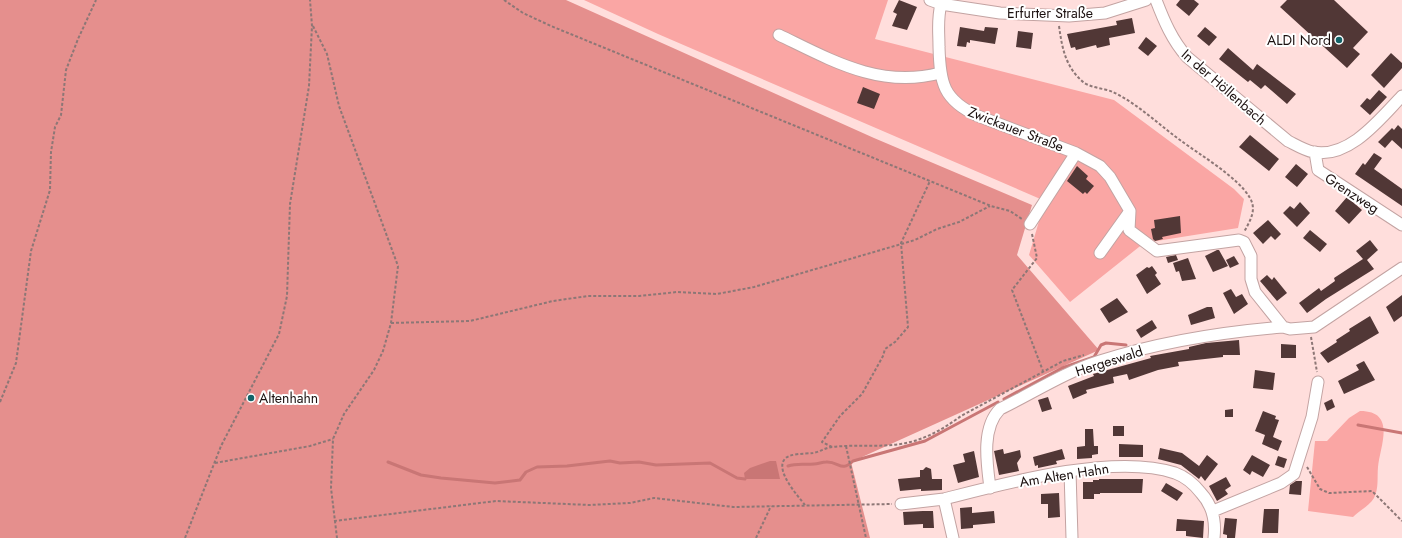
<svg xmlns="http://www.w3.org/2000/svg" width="1402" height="538" font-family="Jost,sans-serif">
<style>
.green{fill:#faa6a4}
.forest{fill:#e58f8d}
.water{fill:#c97675}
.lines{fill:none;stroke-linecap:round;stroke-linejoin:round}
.stream{stroke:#c97675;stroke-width:3}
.building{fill:#513736}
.minor-casing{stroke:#c3a3a2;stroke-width:13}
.path{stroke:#8d7776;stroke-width:2;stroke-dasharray:3 2;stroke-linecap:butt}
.minor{stroke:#fff;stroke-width:11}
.poi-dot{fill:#136368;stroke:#fff;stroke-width:1.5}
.labels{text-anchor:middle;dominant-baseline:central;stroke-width:4;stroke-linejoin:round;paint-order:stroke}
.street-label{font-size:14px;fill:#1b100f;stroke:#fff}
.poi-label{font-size:14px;fill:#1b100f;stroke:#fff;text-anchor:end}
</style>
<rect width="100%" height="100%" fill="#ffdedc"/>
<path class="green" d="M 584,0 L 888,0 L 875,39 L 1114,100 L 1234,189 L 1244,199 L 1238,228 L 1144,243 L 1070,302 L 1029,255 L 1045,201 L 658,34 Z
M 1360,411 C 1397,411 1380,446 1378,467 C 1377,478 1379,488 1374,498 C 1370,505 1359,511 1353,517 L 1308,511 L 1315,441 L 1327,441 L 1349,418 Z"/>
<path class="forest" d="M 0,0 L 566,0 L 874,138 L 1032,205 L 1017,255 L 1099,350 L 851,462 L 870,538 L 0,538 Z"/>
<path class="water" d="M 770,461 L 776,461 L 780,479 L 745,479 L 744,473 L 750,468 Z"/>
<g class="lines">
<path class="stream" d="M 1004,399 L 1062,368 L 1094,357 L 1101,345 L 1106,343 L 1126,345
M 1358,425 L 1402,433
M 388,462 L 421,475 L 441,478 L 495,483 L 520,480 L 526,472 L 537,467 L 567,466 L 610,461 L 620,463 L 639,462 L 656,465 L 710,463 L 737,478 L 745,479
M 788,466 C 797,463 804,465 814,464 C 818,464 822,462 826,462 C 839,461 841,473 853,461 L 925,441 L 998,402"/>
</g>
<path class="building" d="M 899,0 L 917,7 L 907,30 L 892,26 L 897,14 L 893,12 Z
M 1180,0 L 1194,0 L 1199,4 L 1189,16 L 1176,5 Z
M 1287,0 L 1334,0 L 1368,32 L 1353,48 L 1360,54 L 1347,68 L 1280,7 Z
M 1132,18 L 1135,33 L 1109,38 L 1110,45 L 1097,48 L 1096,45 L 1076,50 L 1075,47 L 1071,48 L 1067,34 L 1117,25 L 1116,21 Z
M 960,27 L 984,31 L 985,27 L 998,28 L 995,44 L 970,40 L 970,43 L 967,42 L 966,47 L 957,46 Z
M 1205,27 L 1217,37 L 1209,46 L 1197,36 Z
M 1018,31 L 1033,33 L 1031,49 L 1016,47 Z
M 1146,37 L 1157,46 L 1148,56 L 1138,48 Z
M 1228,48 L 1253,70 L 1257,64 L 1296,94 L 1287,104 L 1265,85 L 1261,89 L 1250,80 L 1248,82 L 1219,59 Z
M 1391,53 L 1402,63 L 1402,68 L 1384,88 L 1371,75 Z
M 863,87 L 880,94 L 874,109 L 857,103 Z
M 1379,90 L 1387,97 L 1370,115 L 1360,106 L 1367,98 L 1370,100 Z
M 1398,125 L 1402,129 L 1402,149 L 1392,140 L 1385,148 L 1378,142 L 1392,128 L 1394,130 Z
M 1250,135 L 1279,159 L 1269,171 L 1239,147 Z
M 1374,153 L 1382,158 L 1374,169 L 1402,189 L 1402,206 L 1355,174 L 1363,163 L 1365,165 Z
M 1296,164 L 1308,174 L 1297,187 L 1285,177 Z
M 1077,166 L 1088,176 L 1086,179 L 1094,186 L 1087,194 L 1085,192 L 1083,194 L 1067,181 Z
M 1347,197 L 1362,210 L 1349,224 L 1335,211 Z
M 1300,202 L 1310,213 L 1297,227 L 1283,213 L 1290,206 L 1294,209 Z
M 1180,216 L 1181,233 L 1162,237 L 1163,239 L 1155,241 L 1153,239 L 1151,229 L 1155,228 L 1154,220 Z
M 1268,220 L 1281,234 L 1275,240 L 1271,236 L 1263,244 L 1253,233 Z
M 1310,230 L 1327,244 L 1320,252 L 1303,238 Z
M 1370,240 L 1378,250 L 1367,260 L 1374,269 L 1326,299 L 1307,313 L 1299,303 L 1319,288 L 1321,291 L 1335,281 L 1334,278 L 1363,259 L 1356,251 Z
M 1217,250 L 1219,250 L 1228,266 L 1213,272 L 1205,256 Z
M 1176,255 L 1178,260 L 1168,263 L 1166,257 Z
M 1234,256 L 1239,264 L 1230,268 L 1226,260 Z
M 1188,258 L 1196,279 L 1182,281 L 1179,271 L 1176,272 L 1173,263 Z
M 1152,266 L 1157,273 L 1155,275 L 1161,284 L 1147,294 L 1136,275 L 1147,267 L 1149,268 Z
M 1267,275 L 1272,280 L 1274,277 L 1287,293 L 1277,301 L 1260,281 Z
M 1231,289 L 1236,297 L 1242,294 L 1248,304 L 1234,314 L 1223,293 Z
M 1402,295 L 1402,316 L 1394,322 L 1386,307 Z
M 1117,298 L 1128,312 L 1109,323 L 1100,309 Z
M 1207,307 L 1212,307 L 1215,318 L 1191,325 L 1188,315 Z
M 1370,316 L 1379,333 L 1328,363 L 1320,353 L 1337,342 L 1336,340 L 1350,331 L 1349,329 Z
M 1152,320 L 1157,328 L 1141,338 L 1136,330 Z
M 1239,340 L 1240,355 L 1223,355 L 1223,357 L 1178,362 L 1179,366 L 1158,370 L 1129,380 L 1127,374 L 1113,377 L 1114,383 L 1086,390 L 1087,393 L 1073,399 L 1068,386 L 1094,376 L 1093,374 L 1151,358 L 1150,356 L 1189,349 L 1189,347 L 1206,343 Z
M 1281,344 L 1296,345 L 1296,358 L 1281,358 Z
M 1364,361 L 1375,380 L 1344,394 L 1338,381 L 1359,370 L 1356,365 Z
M 1255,370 L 1275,373 L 1273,390 L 1253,388 Z
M 1048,397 L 1052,409 L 1042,412 L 1038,400 Z
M 1332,399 L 1335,407 L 1327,411 L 1324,403 Z
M 1233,409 L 1233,417 L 1225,417 L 1225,410 Z
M 1263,411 L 1276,416 L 1275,419 L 1279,420 L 1273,437 L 1282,441 L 1278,451 L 1262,444 L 1265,435 L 1255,431 Z
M 1113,426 L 1124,426 L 1124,436 L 1113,436 Z
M 1085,429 L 1093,429 L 1094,446 L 1098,446 L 1098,454 L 1092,455 L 1092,458 L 1077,459 L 1077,447 L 1085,446 Z
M 1119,444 L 1143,445 L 1143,457 L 1119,457 Z
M 1160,448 L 1182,453 L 1199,466 L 1207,455 L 1218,464 L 1205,481 L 1201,476 L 1199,479 L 1181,465 L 1158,459 Z
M 1003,449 L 1004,454 L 1020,450 L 1021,457 L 1017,463 L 1019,471 L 999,475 L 994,451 Z
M 1062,449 L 1065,459 L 1056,461 L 1057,464 L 1038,468 L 1038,465 L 1035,466 L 1033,457 Z
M 974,451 L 979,477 L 958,483 L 953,465 L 965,462 L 963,454 Z
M 1252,455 L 1270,465 L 1263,477 L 1252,471 L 1250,475 L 1243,470 Z
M 1278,456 L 1287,459 L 1284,468 L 1275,465 Z
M 926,467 L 931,469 L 932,479 L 942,479 L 942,490 L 921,491 L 921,489 L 900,491 L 898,479 L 920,477 L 920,470 L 923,470 Z
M 1226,477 L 1231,486 L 1225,490 L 1228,494 L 1217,501 L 1209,486 Z
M 1099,479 L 1143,479 L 1142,493 L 1100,493 L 1100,494 L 1094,494 L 1094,499 L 1083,499 L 1083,482 L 1093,482 L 1093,480 L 1099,480 Z
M 1296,481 L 1302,481 L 1301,495 L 1289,494 L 1290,485 Z
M 1166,483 L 1183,493 L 1177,501 L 1161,491 Z
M 1059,493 L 1060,517 L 1048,518 L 1048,504 L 1041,504 L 1041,494 Z
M 972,507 L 972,513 L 994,511 L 995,523 L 973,525 L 973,528 L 961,529 L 960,508 Z
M 1264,509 L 1279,509 L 1278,533 L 1262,533 Z
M 923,511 L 933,511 L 934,528 L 923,528 L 923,524 L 904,525 L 903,512 Z
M 1225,518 L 1237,519 L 1235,538 L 1227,538 L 1227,535 L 1223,534 Z
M 1177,519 L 1204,521 L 1203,538 L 1186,536 L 1186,531 L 1176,531 Z"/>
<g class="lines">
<g class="minor-casing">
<path id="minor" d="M 930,0 L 941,4 L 1000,13 L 1069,16 L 1105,13 L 1146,0
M 1156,0 C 1164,21 1172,40 1187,57 L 1288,141 C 1296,145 1304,150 1313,152 C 1349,159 1380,119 1402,96
M 941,4 C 937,20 939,31 939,47 C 940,83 943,100 978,116 L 1076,153 L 1100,166 L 1110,177 L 1130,211
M 779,35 C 831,60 880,89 940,73
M 1315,152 L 1318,170 L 1402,225
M 1130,211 L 1129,230 L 1157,251 L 1239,240 L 1244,242 L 1251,256 L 1251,279 L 1255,292 L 1283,327 L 1290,329 L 1314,327 L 1402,268
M 1030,224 L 1076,153
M 1100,253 L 1130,211
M 1070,471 L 1072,538
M 990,488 C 987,464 981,428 1000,409 C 1033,393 1065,372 1100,361 C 1159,342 1221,332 1283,327
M 944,499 C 1006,483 1114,453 1175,473 C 1186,477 1194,484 1201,493 C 1213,506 1216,521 1214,538
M 901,504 L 944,499 L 953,538
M 1213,511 L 1281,483 L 1294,474 L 1312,417 L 1318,382"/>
</g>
<path class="path" d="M 504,0 L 523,13 L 551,26 L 991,206 L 1010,211 L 1022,219
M 313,26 L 327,54 L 339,106 L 398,266 L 391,323 L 383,351 L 374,370 L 344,414 L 333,439 L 331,488 L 337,538
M 1059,26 C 1062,47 1065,66 1082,81 C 1089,88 1104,88 1113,92 C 1138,104 1158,124 1180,140 C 1200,155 1238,177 1250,198 C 1257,210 1250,221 1244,232
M 1032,234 L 1037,258 L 1012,290 L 1043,371
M 391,323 L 470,321 L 553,301 L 588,296 L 639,296 L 677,292 L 717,294 L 754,287 L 915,240 L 937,229 L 959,222 L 990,206
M 1311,337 L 1317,372
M 0,402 L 16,363 L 31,251 L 50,190 L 51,152 L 55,127 L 61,115 L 66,70 L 78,39 L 96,0
M 846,446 L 866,538
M 832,447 L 822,442 L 840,416 L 862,394 L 883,356 L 885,349 L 895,342 L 908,327 L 901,243 L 930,181
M 215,463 L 310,446 L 333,439
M 1307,467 L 1320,489 L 1329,493 L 1372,491 L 1402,521
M 805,505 C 798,496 776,472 784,460 C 788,453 805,454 813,453 C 820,452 826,447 833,447 C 857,444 882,448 906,443 C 926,439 945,428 961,416 L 1063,361 L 1084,355
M 334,521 L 496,501 L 590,505 L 630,503 L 654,498 L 733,507 L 892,504
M 185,538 L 221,446 L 279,334 L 287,296 L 290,204 L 309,86 L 312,26 L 310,0
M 756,538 L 771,506"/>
<use href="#minor" class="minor"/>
</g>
<g class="poi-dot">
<circle cx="1339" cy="40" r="4"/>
<circle cx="251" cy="398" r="4"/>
</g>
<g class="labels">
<g class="street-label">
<text x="1050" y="13">Erfurter Straße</text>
<text transform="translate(1224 87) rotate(41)">In der Höllenbach</text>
<text transform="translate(1016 129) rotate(21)">Zwickauer Straße</text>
<text transform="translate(1352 193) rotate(33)">Grenzweg</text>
<text transform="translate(1109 361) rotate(-18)">Hergeswald</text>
<text transform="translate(1064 475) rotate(-9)">Am Alten Hahn</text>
</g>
<g class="poi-label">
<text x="1331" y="40">ALDI Nord</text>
<text x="259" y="398" text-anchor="start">Altenhahn</text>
</g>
</g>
</svg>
